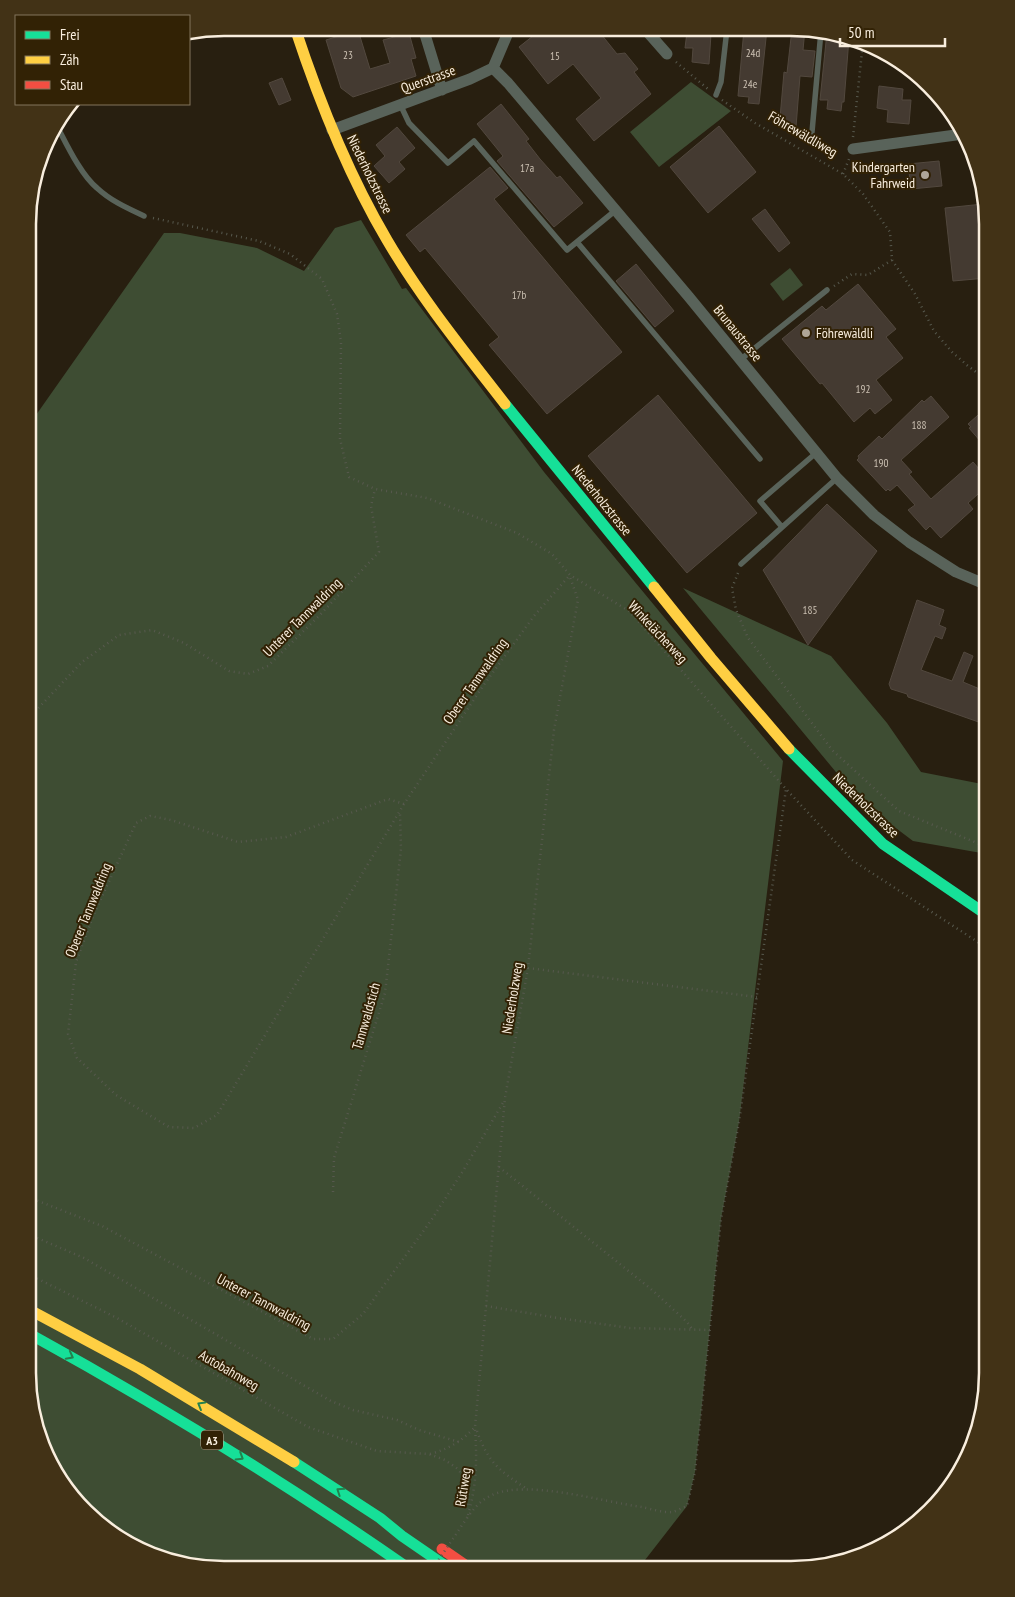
<svg xmlns="http://www.w3.org/2000/svg" width="1015" height="1597" font-family="'PT Sans Narrow',sans-serif">
<style>
.green{fill:#3e4d33}
.building{fill:#443a31;stroke:#52483e}
.lines{fill:none;stroke-linecap:round;stroke-linejoin:round}
.path{stroke:#57594e;stroke-width:2.5;stroke-dasharray:1 4;stroke-linecap:butt}
.lane{stroke:#59635a;stroke-width:5.5}
.street{stroke:#59635a;stroke-width:11}
.fast{stroke:#16e098;stroke-width:11}
.slow{stroke:#ffcf43;stroke-width:11}
.jam{stroke:#f24e42;stroke-width:11}
.path-bridge{stroke:#57594e;stroke-width:2.5;stroke-dasharray:1 4;stroke-linecap:butt}
.oneway{stroke:#24814e}
.poi-dot{fill:#b0a696;stroke:#322205;stroke-width:2}
.labels{text-anchor:middle;dominant-baseline:central;stroke-width:4;stroke-linejoin:round;paint-order:stroke}
.number-label{font-size:11px;fill:#ccc1b3}
.shield{fill:#322205;stroke:#bdb19d;stroke-width:1}
.shield-label{font-size:12px;font-weight:bold;fill:#f9eede}
.street-label{font-size:14px;fill:#f9eede;stroke:#322205}
.poi-label{font-size:14px;fill:#f9eede;stroke:#322205;text-anchor:end}
.rim{fill:none;stroke:#f9eede;stroke-width:2.5}
</style>
<rect width="100%" height="100%" fill="#281f10"/>
<path class="green" d="M 691,82 L 731,111 L 659,167 L 630,132 Z
M 361,220 L 402,289 L 406,288 L 544,472 L 783,761 L 739,1122 L 721,1219 L 695,1472 L 687,1506 L 638,1569 L 199,1568 L 150,1555 L 105,1529 L 68,1493 L 43,1448 L 28,1372 L 29,425 L 164,233 L 180,233 L 257,248 L 304,271 L 335,228 Z
M 790,268 L 803,285 L 783,301 L 770,284 Z
M 683,588 L 831,656 L 887,723 L 921,772 L 987,785 L 987,854 L 913,841 L 860,801 Z"/>
<path class="building" d="M 543,28 L 597,29 L 617,54 L 625,53 L 638,69 L 634,72 L 651,94 L 594,141 L 576,119 L 601,98 L 573,64 L 548,84 L 519,47 Z
M 744,29 L 767,29 L 759,104 L 748,103 L 749,97 L 738,96 Z
M 792,29 L 805,29 L 803,50 L 815,51 L 812,77 L 800,76 L 796,127 L 780,126 L 780,118 L 784,72 L 787,73 Z
M 358,30 L 370,69 L 390,63 L 383,40 L 409,33 L 416,58 L 411,59 L 416,76 L 353,97 L 341,88 L 326,40 Z
M 687,32 L 711,34 L 709,64 L 692,62 L 693,48 L 685,48 Z
M 827,32 L 849,38 L 844,102 L 842,102 L 841,111 L 827,109 L 828,100 L 820,100 Z
M 282,78 L 291,100 L 279,105 L 269,83 Z
M 879,86 L 903,89 L 902,100 L 911,100 L 909,124 L 887,122 L 888,110 L 877,108 Z
M 501,104 L 529,139 L 526,141 L 540,159 L 557,178 L 560,176 L 583,203 L 554,227 L 497,161 L 503,156 L 477,124 Z
M 719,126 L 756,172 L 708,213 L 670,167 Z
M 397,127 L 415,148 L 399,162 L 405,169 L 389,183 L 374,166 L 385,156 L 376,145 Z
M 939,161 L 942,186 L 911,189 L 908,164 Z
M 490,167 L 508,188 L 494,199 L 622,352 L 547,414 L 489,345 L 499,337 L 425,248 L 420,252 L 406,235 Z
M 983,204 L 988,225 L 987,278 L 953,281 L 945,208 Z
M 765,209 L 790,243 L 779,252 L 752,219 Z
M 636,264 L 674,311 L 655,327 L 616,281 Z
M 858,284 L 896,329 L 886,337 L 903,358 L 876,380 L 892,400 L 875,414 L 870,408 L 854,422 L 822,383 L 820,384 L 782,339 L 822,306 L 826,310 Z
M 658,395 L 757,513 L 687,573 L 588,456 Z
M 931,396 L 949,417 L 901,460 L 912,472 L 909,474 L 931,499 L 973,462 L 987,478 L 987,486 L 968,503 L 973,509 L 941,538 L 930,526 L 926,530 L 908,510 L 915,505 L 897,485 L 890,491 L 888,489 L 886,491 L 857,460 L 859,458 L 858,456 L 879,436 L 882,439 L 922,400 L 924,402 Z
M 987,407 L 987,449 L 969,428 L 971,427 L 968,424 Z
M 827,504 L 877,551 L 808,645 L 763,570 Z
M 917,600 L 944,610 L 939,625 L 946,628 L 942,639 L 935,636 L 921,670 L 952,681 L 964,652 L 973,656 L 963,682 L 987,692 L 987,725 L 908,697 L 907,694 L 891,689 L 889,684 Z"/>
<g class="lines">
<path class="path" d="M 676,62 L 708,89
M 722,100 L 755,123 L 843,174 L 863,194 L 890,232 L 892,260 L 915,294 L 934,331 L 952,352 L 968,366 L 980,375 L 987,378
M 853,137 L 863,42
M 843,174 L 849,159
M 153,218 L 259,241 L 290,254 L 322,279 L 337,314 L 341,342 L 340,439 L 349,477 L 375,489 L 427,498 L 517,533 L 552,554 L 570,575 L 629,611 L 786,789 L 852,860 L 987,948
M 834,286 L 852,274 L 868,275 L 892,260
M 738,573 L 732,588 L 736,610 L 748,638 L 832,750 L 899,811 L 987,847
M 28,719 L 82,662 L 119,635 L 152,630 L 184,643 L 229,671 L 248,674 L 268,666 L 318,617 L 379,552 L 371,506 L 375,489
M 404,804 L 388,799 L 286,837 L 238,842 L 171,820 L 150,816 L 136,823 L 94,914 L 76,962 L 68,1034 L 77,1058 L 116,1095 L 169,1127 L 194,1128 L 217,1115 L 404,804 L 483,686 L 534,616 L 570,575
M 528,968 L 757,997
M 499,1167 L 651,1289 L 687,1322 L 692,1329
M 333,1192 L 334,1158 L 385,993 L 401,849 L 400,813
M 28,1197 L 102,1226 L 313,1339 L 333,1339 L 363,1314 L 430,1222 L 463,1171 L 504,1101
M 28,1234 L 84,1258 L 331,1401 L 353,1410 L 397,1420 L 419,1430 L 459,1442
M 28,1274 L 117,1318 L 308,1427 L 377,1451 L 429,1454 L 445,1460 L 458,1469 L 465,1479 L 469,1489 L 468,1509
M 486,1306 L 558,1318 L 630,1328 L 710,1330
M 477,1431 C 488,1463 500,1471 527,1489
M 430,1454 C 449,1449 462,1441 475,1427
M 468,1515 C 477,1484 477,1459 475,1427 L 505,1098 L 528,968 L 554,730 L 578,600 L 570,577
M 467,1518 C 474,1508 481,1500 492,1495 C 526,1479 604,1502 642,1507 C 651,1509 664,1513 672,1512 C 677,1511 682,1508 687,1506 L 695,1472 L 721,1219 L 739,1122 L 786,789"/>
<path class="lane" d="M 716,95 L 721,82 L 727,29
M 400,104 L 409,123 L 448,163 L 474,141 L 567,250 L 616,210
M 57,126 C 67,145 81,175 97,188 C 111,201 127,208 144,216
M 812,132 L 821,31
M 577,242 L 760,459
M 740,360 L 827,290
M 782,527 L 760,501 L 816,453
M 741,564 L 837,478"/>
<path class="street" d="M 423,28 L 442,90
M 645,29 L 667,54
M 493,68 L 508,83 L 689,297 L 837,478 L 874,515 L 909,542 L 956,572 L 987,585
M 332,130 L 470,79 L 493,68 L 510,28
M 853,149 L 963,134"/>
<path class="fast" d="M 505,404 L 654,587
M 789,749 L 883,844 L 987,915
M 28,1333 C 159,1405 286,1483 408,1568
M 294,1462 L 380,1518 L 402,1536 L 450,1569"/>
<path class="slow" d="M 295,28 C 319,101 348,174 387,240 C 421,298 464,351 505,404
M 654,587 L 711,658 L 789,749
M 28,1309 L 140,1369 L 294,1462"/>
<path class="jam" d="M 442,1549 L 471,1569"/>
<path class="path-bridge" d="M 433,1568 L 467,1518"/>
</g>
<defs><path id="oneway-chevron" d="M-2-3.5L2.5 0L-2 3.5" fill="none" stroke-width="1.6" stroke-linecap="round" stroke-linejoin="round" transform="scale(1.25)"/></defs>
<g class="oneway">
<use href="#oneway-chevron" transform="translate(70 1356) rotate(28)"/>
<use href="#oneway-chevron" transform="translate(201 1405) rotate(-150)"/>
<use href="#oneway-chevron" transform="translate(240 1457) rotate(32)"/>
<use href="#oneway-chevron" transform="translate(340 1491) rotate(-146)"/>
</g>
<g class="poi-dot">
<circle cx="925" cy="175" r="5"/>
<circle cx="806" cy="333" r="5"/>
</g>
<g class="labels">
<g class="number-label">
<text x="753" y="53">24d</text>
<text x="348" y="55">23</text>
<text x="555" y="56">15</text>
<text x="750" y="84">24e</text>
<text x="527" y="168">17a</text>
<text x="519" y="295">17b</text>
<text x="863" y="389">192</text>
<text x="919" y="425">188</text>
<text x="881" y="463">190</text>
<text x="810" y="610">185</text>
</g>
<rect class="shield" x="201" y="1430.5" width="22" height="19" rx="4"/>
<g class="shield-label">
<text x="212" y="1440">A3</text>
</g>
<g class="street-label">
<text transform="translate(428 79) rotate(-20)">Querstrasse</text>
<text transform="translate(803 134) rotate(30)">Föhrewäldliweg</text>
<text transform="translate(370 174) rotate(64)">Niederholzstrasse</text>
<text transform="translate(738 333) rotate(51)">Brunaustrasse</text>
<text transform="translate(602 500) rotate(51)">Niederholzstrasse</text>
<text transform="translate(302 617) rotate(-45)">Unterer Tannwaldring</text>
<text transform="translate(658 632) rotate(47)">Winkelächerweg</text>
<text transform="translate(475 681) rotate(-55)">Oberer Tannwaldring</text>
<text transform="translate(866 805) rotate(44)">Niederholzstrasse</text>
<text transform="translate(88 910) rotate(-68)">Oberer Tannwaldring</text>
<text transform="translate(512 998) rotate(-81)">Niederholzweg</text>
<text transform="translate(366 1016) rotate(-74)">Tannwaldstich</text>
<text transform="translate(264 1302) rotate(28)">Unterer Tannwaldring</text>
<text transform="translate(229 1370) rotate(30)">Autobahnweg</text>
<text transform="translate(463 1487) rotate(-81)">Rütiweg</text>
</g>
<g class="poi-label">
<text x="915" y="167">Kindergarten<tspan x="915" dy="16">Fahrweid</tspan></text>
<text x="816" y="333" text-anchor="start">Föhrewäldli</text>
</g>
</g>
<path d="M0 0H1015V1597H0ZM224 36H791A188 188 0 0 1 979 224V1373A188 188 0 0 1 791 1561H224A188 188 0 0 1 36 1373V224A188 188 0 0 1 224 36Z" fill="#423216" fill-rule="evenodd"/>
<path class="rim" d="M224 36H791A188 188 0 0 1 979 224V1373A188 188 0 0 1 791 1561H224A188 188 0 0 1 36 1373V224A188 188 0 0 1 224 36Z"/>
<rect x="15" y="15" width="175" height="90" fill="#322205" stroke="#82745c"/>
<rect x="25" y="31" width="25" height="8" fill="#16e098" stroke="#82745c"/>
<text x="60" y="40" font-size="15" fill="#f9eede">Frei</text>
<rect x="25" y="56" width="25" height="8" fill="#ffcf43" stroke="#82745c"/>
<text x="60" y="65" font-size="15" fill="#f9eede">Zäh</text>
<rect x="25" y="81" width="25" height="8" fill="#f24e42" stroke="#82745c"/>
<text x="60" y="90" font-size="15" fill="#f9eede">Stau</text>
<path d="M840 38v8h105v-8" fill="none" stroke="#f9eede" stroke-width="2.5"/>
<text x="848" y="38" font-size="15" fill="#f9eede" stroke="#322205" stroke-width="4" paint-order="stroke">50 m</text>
</svg>
